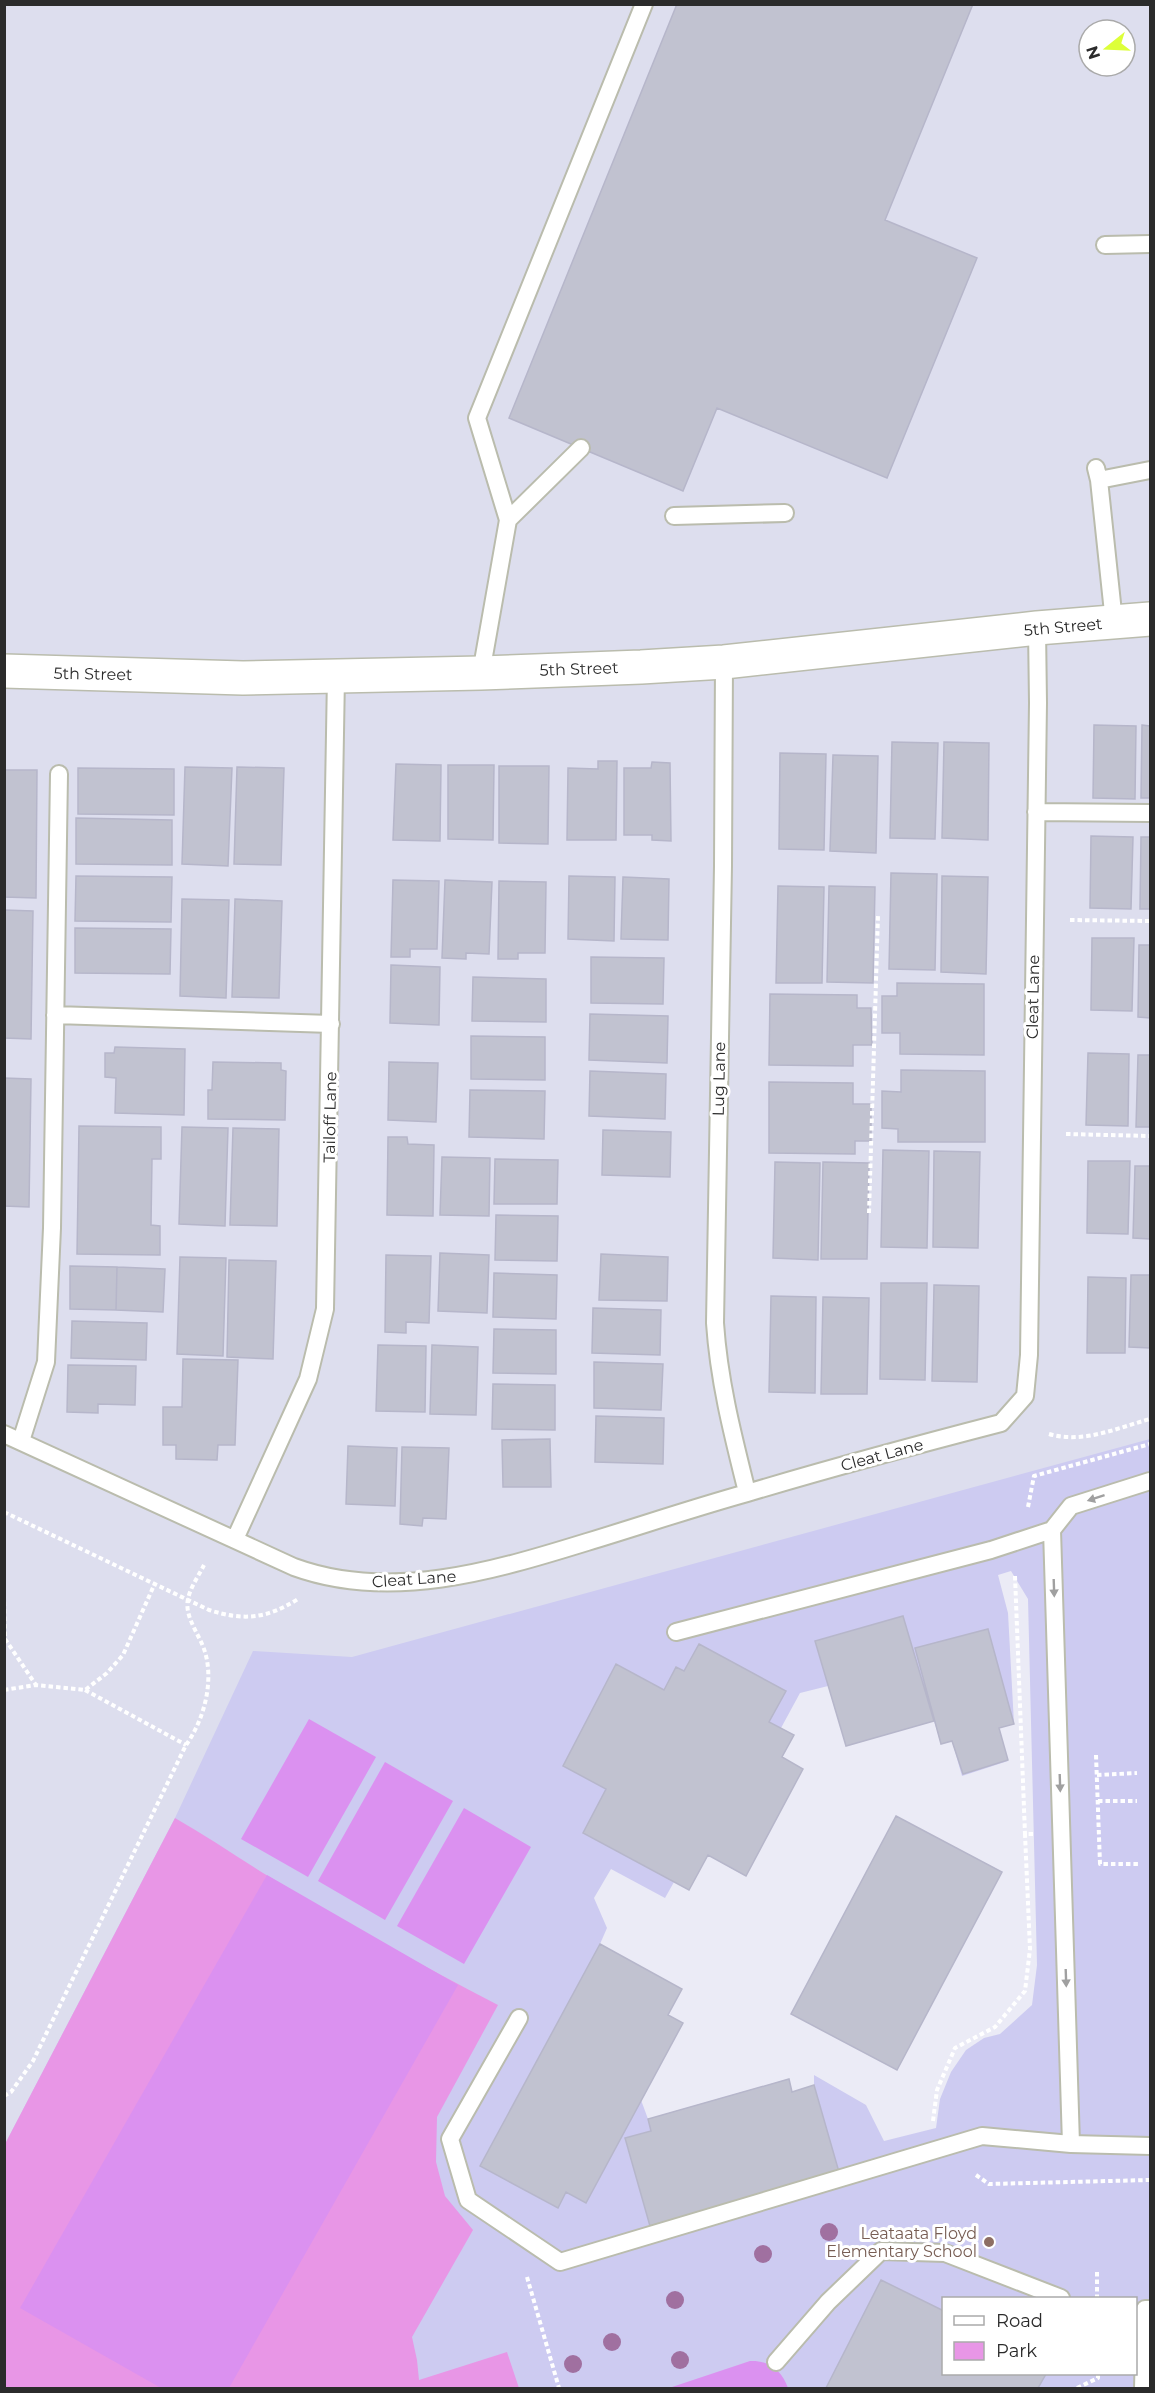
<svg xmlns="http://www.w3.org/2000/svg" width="1155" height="2393" font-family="Montserrat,sans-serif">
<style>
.education{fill:#cdcbf1;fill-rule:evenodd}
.green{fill:#e896e6}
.pitch{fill:#db91f0}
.plaza{fill:#ebebf6;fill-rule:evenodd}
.building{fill:#c1c2d0;stroke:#b6b6ca;stroke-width:1.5}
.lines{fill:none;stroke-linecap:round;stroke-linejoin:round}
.service-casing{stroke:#babcad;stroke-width:20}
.tertiary-casing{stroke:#babcad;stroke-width:36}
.path{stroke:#fff;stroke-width:4;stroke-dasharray:4.5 3;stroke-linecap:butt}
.service{stroke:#fff;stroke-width:16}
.tertiary{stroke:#fff;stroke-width:33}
.tree{fill:#a070a0}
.oneway{fill:#a0a0a0}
.education-dot{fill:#8d6e63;stroke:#fff;stroke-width:2}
.labels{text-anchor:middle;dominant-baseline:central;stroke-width:6;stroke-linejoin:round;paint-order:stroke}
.street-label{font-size:16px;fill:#2b2b2b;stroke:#fff}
.education-label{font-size:16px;fill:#785e54;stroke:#fff;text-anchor:end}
</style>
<rect width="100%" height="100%" fill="#dddeee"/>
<path class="education" d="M 1150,1439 L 1150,2388 L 5,2388 L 5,2144 L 175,1818 L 253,1651 L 352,1657 ZM 944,2298 L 1136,2298 L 1136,2374 L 944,2374 Z"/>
<path class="green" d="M 175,1818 C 207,1836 237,1857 268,1876 C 343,1921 420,1965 498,2005 L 437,2117 L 436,2162 L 445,2196 L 473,2230 L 412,2337 L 417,2360 L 419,2380 L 507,2352 L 519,2388 L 5,2388 L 5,2144 Z"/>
<path class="pitch" d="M 309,1719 L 376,1757 L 308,1877 L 241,1839 Z
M 385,1762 L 453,1801 L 385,1920 L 318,1881 Z
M 464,1808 L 531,1847 L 464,1964 L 397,1926 Z
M 267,1875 L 458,1985 L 229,2388 L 161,2388 L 20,2308 Z
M 750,2361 C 769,2360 782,2371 788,2388 L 669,2388 Z"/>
<path class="plaza" d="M 1011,1571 L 1028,1599 L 1037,1965 L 1032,2005 L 1000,2034 L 984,2038 L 966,2050 L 951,2072 L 940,2099 L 936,2128 L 884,2141 L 866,2105 L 814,2075 L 814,2085 L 792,2092 L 788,2079 L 648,2119 L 641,2100 L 683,2023 L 668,2015 L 600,1944 L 607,1928 L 594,1898 L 611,1869 L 665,1898 L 674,1882 L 708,1855 L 745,1876 L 782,1757 L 793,1735 L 781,1728 L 800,1693 L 828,1686 L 846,1746 L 934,1721 L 941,1743 L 952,1741 L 962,1776 L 1008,1761 L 999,1728 L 1014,1724 L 1008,1613 L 998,1575 ZM 896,1816 L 1002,1872 L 897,2069 L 791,2014 Z"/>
<path class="building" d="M 677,4 L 973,4 L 885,220 L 977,258 L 887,478 L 717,408 L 683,491 L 509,418 Z
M 1094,725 L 1136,726 L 1135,799 L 1093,798 Z
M 1142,725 L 1150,726 L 1150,798 L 1141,798 Z
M 892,742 L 938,743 L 935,839 L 890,838 Z
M 944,742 L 989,743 L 988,840 L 942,838 Z
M 780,753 L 826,754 L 824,850 L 779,849 Z
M 833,755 L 878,756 L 876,853 L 830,851 Z
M 598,761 L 617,761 L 616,840 L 567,840 L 568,768 L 598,769 Z
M 652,762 L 670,763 L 671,841 L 652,840 L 652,835 L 624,835 L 624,768 L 651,768 Z
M 396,764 L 441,765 L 440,841 L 393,840 Z
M 448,765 L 494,765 L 493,840 L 448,839 Z
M 499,766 L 549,766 L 548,844 L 499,843 Z
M 185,767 L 232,768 L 228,866 L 182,864 Z
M 237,767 L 284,768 L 281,865 L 234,864 Z
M 78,768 L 174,769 L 174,815 L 78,814 Z
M 4,770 L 37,770 L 36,898 L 4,897 Z
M 76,818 L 172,820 L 172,865 L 76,864 Z
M 1091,836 L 1133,837 L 1131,909 L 1090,908 Z
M 1141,837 L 1150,837 L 1150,909 L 1140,909 Z
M 891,873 L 937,874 L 935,970 L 889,969 Z
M 76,876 L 172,877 L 171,922 L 75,921 Z
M 569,876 L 615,877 L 614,941 L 568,939 Z
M 942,876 L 988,877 L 986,974 L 941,972 Z
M 623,877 L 669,879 L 668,940 L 621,939 Z
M 393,880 L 439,881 L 437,949 L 410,949 L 410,957 L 391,957 Z
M 445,880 L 492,882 L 489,954 L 466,953 L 466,959 L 442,958 Z
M 499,881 L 546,882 L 545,953 L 518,953 L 518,959 L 498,959 Z
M 778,886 L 824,887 L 822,983 L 776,983 Z
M 829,886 L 875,887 L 873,983 L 827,982 Z
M 182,899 L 229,900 L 226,998 L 180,996 Z
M 235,899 L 282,901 L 279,998 L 232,997 Z
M 4,910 L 33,911 L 31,1039 L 4,1038 Z
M 75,928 L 171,929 L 170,974 L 75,973 Z
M 1092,938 L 1134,938 L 1132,1011 L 1091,1010 Z
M 1139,945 L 1150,945 L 1150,1018 L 1138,1017 Z
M 591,957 L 664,958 L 663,1004 L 591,1003 Z
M 391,965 L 440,967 L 439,1025 L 390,1023 Z
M 473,977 L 546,979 L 546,1022 L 472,1021 Z
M 897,983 L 984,984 L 984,1055 L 900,1054 L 900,1033 L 882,1033 L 882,996 L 897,996 Z
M 770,994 L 857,995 L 857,1008 L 871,1008 L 872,1045 L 853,1045 L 853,1066 L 769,1065 Z
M 590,1014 L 668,1016 L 667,1063 L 589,1060 Z
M 471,1036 L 545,1037 L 545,1080 L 471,1079 Z
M 115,1047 L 185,1049 L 184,1115 L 115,1113 L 116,1078 L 105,1077 L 105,1053 L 114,1053 Z
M 1088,1053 L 1129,1054 L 1128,1126 L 1086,1125 Z
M 1138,1055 L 1150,1055 L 1150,1127 L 1136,1127 Z
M 213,1062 L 281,1063 L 281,1070 L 286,1071 L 285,1120 L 208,1119 L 208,1090 L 212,1090 Z
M 389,1062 L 438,1063 L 436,1122 L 388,1120 Z
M 901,1070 L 985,1071 L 985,1142 L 898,1142 L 898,1129 L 882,1128 L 882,1091 L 901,1092 Z
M 590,1071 L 666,1074 L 665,1119 L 589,1116 Z
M 4,1078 L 31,1079 L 29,1207 L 4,1206 Z
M 769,1082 L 853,1083 L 853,1104 L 871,1104 L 871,1141 L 855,1141 L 855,1154 L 769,1153 Z
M 470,1090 L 545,1091 L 544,1139 L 469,1137 Z
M 79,1126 L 161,1127 L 161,1159 L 152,1159 L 151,1225 L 160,1226 L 160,1255 L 77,1254 Z
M 182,1127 L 228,1128 L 225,1226 L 179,1224 Z
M 233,1128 L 279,1129 L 277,1226 L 230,1225 Z
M 603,1130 L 671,1132 L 670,1177 L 602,1175 Z
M 388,1137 L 407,1137 L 408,1144 L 434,1145 L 433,1216 L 387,1215 Z
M 883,1150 L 929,1151 L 927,1248 L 881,1247 Z
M 934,1151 L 980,1152 L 978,1248 L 933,1247 Z
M 442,1157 L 490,1158 L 489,1216 L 440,1215 Z
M 495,1159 L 558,1160 L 557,1204 L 494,1204 Z
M 1088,1161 L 1130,1161 L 1128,1234 L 1087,1233 Z
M 775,1162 L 820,1163 L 818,1260 L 773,1258 Z
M 823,1162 L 869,1163 L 867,1259 L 821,1259 Z
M 1135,1166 L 1150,1166 L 1150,1239 L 1133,1238 Z
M 496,1215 L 558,1216 L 557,1261 L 495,1260 Z
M 440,1253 L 489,1255 L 487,1313 L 438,1311 Z
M 601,1254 L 668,1257 L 667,1301 L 599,1300 Z
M 386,1255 L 431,1256 L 429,1323 L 406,1322 L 406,1333 L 385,1332 Z
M 180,1257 L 226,1258 L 223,1356 L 177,1354 Z
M 229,1260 L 276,1261 L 273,1359 L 227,1357 Z
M 70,1266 L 117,1267 L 116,1310 L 70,1309 Z
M 117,1267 L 165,1269 L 163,1312 L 116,1310 Z
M 494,1273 L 557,1275 L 556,1319 L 493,1317 Z
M 1131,1275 L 1150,1275 L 1150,1348 L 1129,1347 Z
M 1088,1277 L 1126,1278 L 1125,1353 L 1087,1353 Z
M 881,1283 L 927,1283 L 925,1380 L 880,1379 Z
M 934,1285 L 979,1286 L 977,1382 L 932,1381 Z
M 771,1296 L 816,1297 L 815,1393 L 769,1392 Z
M 823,1297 L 869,1298 L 867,1394 L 821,1394 Z
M 593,1308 L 661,1310 L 660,1355 L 592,1353 Z
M 72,1321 L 147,1323 L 146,1360 L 71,1358 Z
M 494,1329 L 556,1330 L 556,1374 L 493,1373 Z
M 378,1345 L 426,1346 L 425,1412 L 376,1411 Z
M 432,1345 L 478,1347 L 476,1415 L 430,1414 Z
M 183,1359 L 238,1360 L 235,1445 L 218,1445 L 217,1460 L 176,1459 L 176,1445 L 163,1445 L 163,1407 L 182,1407 Z
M 594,1362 L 663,1364 L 661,1410 L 594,1408 Z
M 68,1365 L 136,1366 L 135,1405 L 98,1404 L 98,1413 L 67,1412 Z
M 493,1384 L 555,1385 L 555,1430 L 492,1429 Z
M 596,1416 L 664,1418 L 663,1464 L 595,1462 Z
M 550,1439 L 551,1487 L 503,1487 L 502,1440 Z
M 348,1446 L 397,1448 L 395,1506 L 346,1504 Z
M 402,1447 L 449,1448 L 446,1519 L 423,1518 L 422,1526 L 400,1524 Z
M 903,1616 L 934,1721 L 846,1746 L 815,1641 Z
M 988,1629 L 1014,1724 L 999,1728 L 1008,1760 L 963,1774 L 952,1741 L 941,1744 L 915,1648 Z
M 699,1644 L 786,1691 L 769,1722 L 794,1735 L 782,1757 L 803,1769 L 746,1876 L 708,1855 L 689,1890 L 583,1833 L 606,1789 L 563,1766 L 616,1664 L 664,1690 L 676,1667 L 684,1671 Z
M 896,1816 L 1002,1872 L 897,2070 L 791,2014 Z
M 600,1944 L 682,1989 L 668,2015 L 683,2023 L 586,2203 L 566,2192 L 558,2208 L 480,2166 Z
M 789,2079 L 792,2092 L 814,2085 L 839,2172 L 650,2226 L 625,2138 L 651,2131 L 648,2119 Z
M 881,2280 L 944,2311 L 944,2374 L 1046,2374 L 1038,2388 L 826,2388 Z"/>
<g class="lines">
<g class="service-casing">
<path id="service" d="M 1105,245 L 1150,244
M 1096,468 L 1099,480 L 1114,622
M 1099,480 L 1150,470
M 674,516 L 785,513
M 508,520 L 581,448
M 724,662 L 723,866 L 715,1323 C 719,1382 733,1436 747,1492
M 481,673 L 508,520 L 477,418 L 644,4
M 1036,812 L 1150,813
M 55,1015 L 331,1024
M 4,1434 L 294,1567 C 390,1602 493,1571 587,1542 C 640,1526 693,1508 747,1493 C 831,1468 916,1445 1001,1423 L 1025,1396 L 1029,1355 L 1038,703 L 1037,628
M 21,1441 L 46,1362 L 52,1228 L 59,774
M 1052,1530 L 1071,2144
M 235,1539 L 308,1379 L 325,1309 L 336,676
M 676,1632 L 991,1550 L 1052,1530 L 1071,1506 L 1150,1481
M 519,2018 L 450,2139 L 468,2200 L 560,2262 L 982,2136 L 1071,2144 L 1150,2146
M 776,2362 L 828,2302 L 881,2251 L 945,2253 L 1061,2298
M 1143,2388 L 1145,2309 L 1150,2309"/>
</g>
<g class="tertiary-casing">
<path id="tertiary" d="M 4,671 L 243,678 L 481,673 L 641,667 L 724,662 L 1037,628 L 1150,619"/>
</g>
<path class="path" d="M 1070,920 L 1150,921
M 1066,1134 L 1150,1136
M 869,1213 L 878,915
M 1049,1434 C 1083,1444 1117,1428 1150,1419
M 1028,1507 L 1034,1476 L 1150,1444
M 4,1512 L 209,1610 C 244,1621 266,1619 298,1599
M 1015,1576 L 1025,1834
M 4,1594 L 5,1641
M 5,1639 L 36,1685
M 4,1690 L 36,1685 L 85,1690 L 107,1673 L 123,1655 L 155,1583
M 85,1690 L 186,1745
M 1096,1755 L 1100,1864 L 1139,1864
M 1097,1775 L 1137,1773
M 1098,1801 L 1137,1801
M 4,2096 L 11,2092 L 33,2061 L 186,1745 C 204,1720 214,1682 205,1652 C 200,1635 184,1617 188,1599 C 190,1588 199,1575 204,1565
M 933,2121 L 937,2090 L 955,2048 L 995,2027 L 1025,1991 L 1030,1949 L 1025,1834 L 1033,1834
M 976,2175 L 989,2184 L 1150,2180
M 1097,2272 L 1097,2298
M 527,2277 L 559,2388
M 1077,2388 L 1098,2378 L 1098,2374"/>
<use href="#service" class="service"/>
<use href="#tertiary" class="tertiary"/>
</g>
<g class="tree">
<circle cx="829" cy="2232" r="9"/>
<circle cx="763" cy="2254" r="9"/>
<circle cx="675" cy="2300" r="9"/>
<circle cx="612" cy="2342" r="9"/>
<circle cx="680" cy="2360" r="9"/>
<circle cx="573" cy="2364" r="9"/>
</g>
<defs><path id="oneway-solid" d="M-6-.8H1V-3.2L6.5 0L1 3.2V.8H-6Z" transform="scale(1.5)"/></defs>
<g class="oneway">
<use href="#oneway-solid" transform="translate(1096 1498) rotate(162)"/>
<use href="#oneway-solid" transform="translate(1054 1588) rotate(88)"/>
<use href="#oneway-solid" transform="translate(1060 1783) rotate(88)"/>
<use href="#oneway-solid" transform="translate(1066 1978) rotate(88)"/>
</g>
<circle class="education-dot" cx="989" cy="2242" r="6"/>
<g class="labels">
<g class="street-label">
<text transform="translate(1063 627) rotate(-5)">5th Street</text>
<text transform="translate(579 669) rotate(-2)">5th Street</text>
<text transform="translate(93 674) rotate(1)">5th Street</text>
<text transform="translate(1033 997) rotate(-89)">Cleat Lane</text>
<text transform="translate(719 1079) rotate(-89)">Lug Lane</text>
<text transform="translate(330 1117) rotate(-89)">Tailoff Lane</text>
<text transform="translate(882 1455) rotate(-15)">Cleat Lane</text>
<text transform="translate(414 1579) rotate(-4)">Cleat Lane</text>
</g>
<g class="education-label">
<text x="977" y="2233">Leataata Floyd<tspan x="977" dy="18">Elementary School</tspan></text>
</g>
</g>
<rect width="1155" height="2393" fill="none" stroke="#2b2b2b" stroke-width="12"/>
<rect x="942" y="2297" width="195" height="78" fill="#ffffff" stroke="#aaaaaa" stroke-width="1.5"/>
<rect x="954" y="2316" width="30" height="9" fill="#ffffff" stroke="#aaaaaa" stroke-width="1.5"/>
<text x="996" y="2327" font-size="18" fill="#2b2b2b">Road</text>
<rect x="954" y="2342" width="30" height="18" fill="#e896e6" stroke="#aaaaaa" stroke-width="1.5"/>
<text x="996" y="2357" font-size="18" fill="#2b2b2b">Park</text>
<g transform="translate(1107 48) rotate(252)"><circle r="28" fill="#ffffff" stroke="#aaaaaa" stroke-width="1.5"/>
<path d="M0-4.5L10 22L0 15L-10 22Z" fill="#ddff39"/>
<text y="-9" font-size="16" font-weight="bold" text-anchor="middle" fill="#2b2b2b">N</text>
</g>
</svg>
